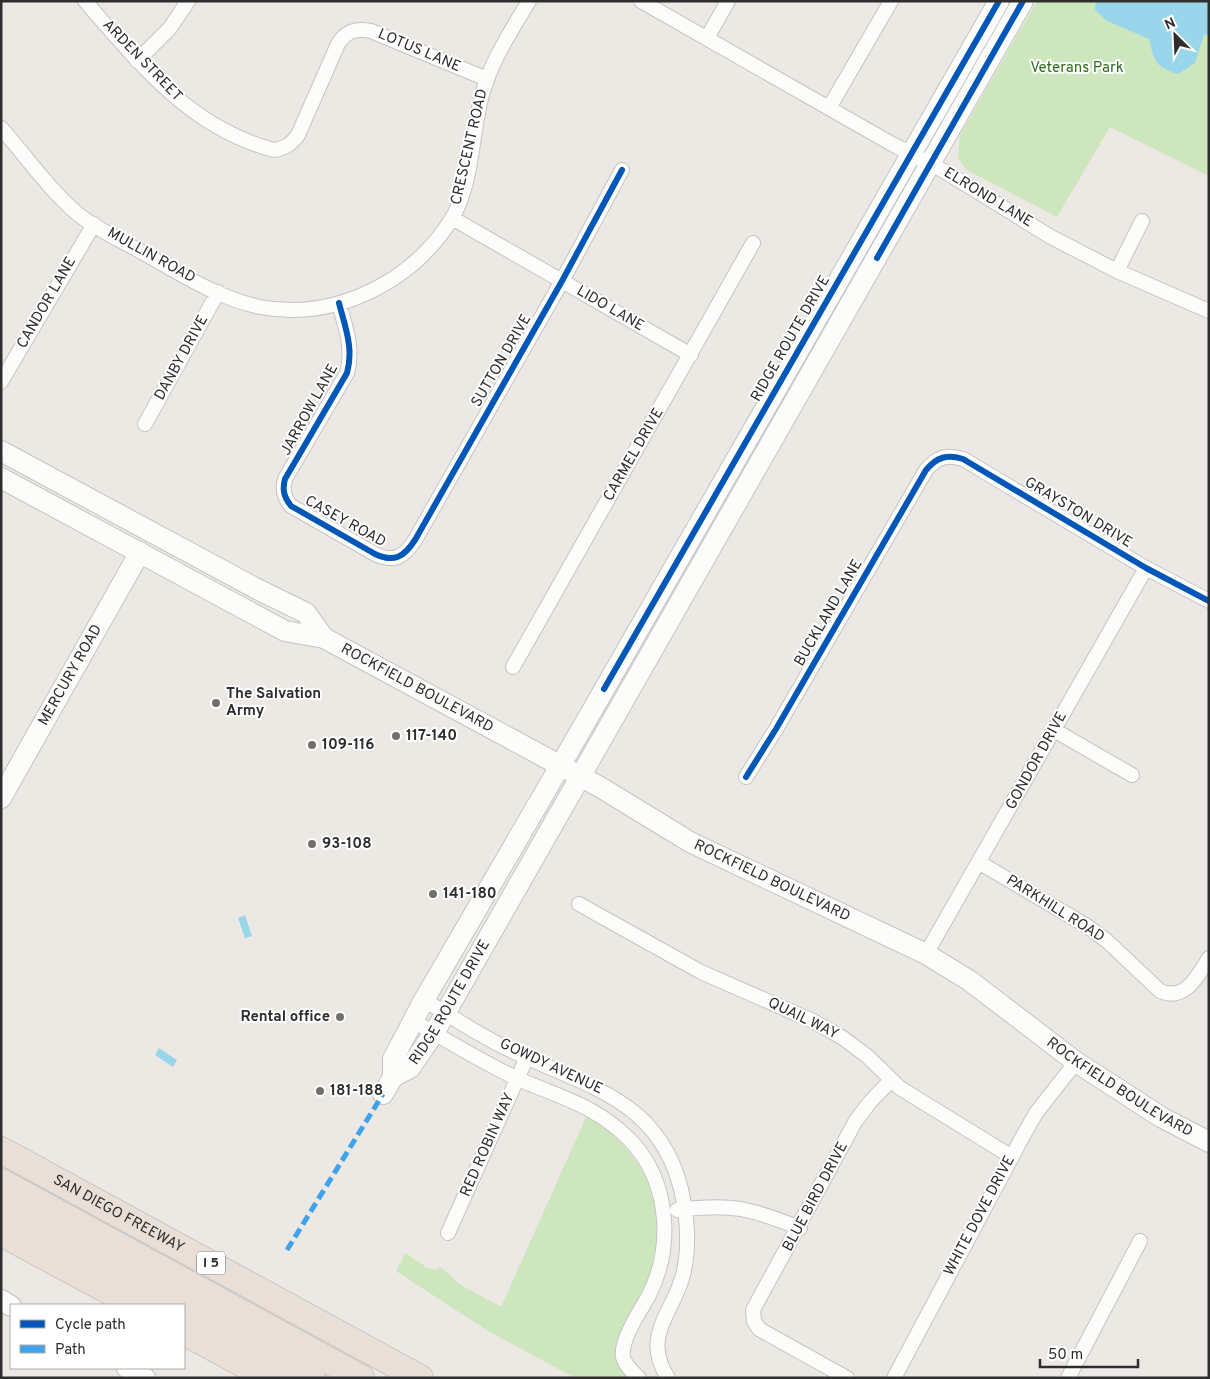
<svg xmlns="http://www.w3.org/2000/svg" width="1210" height="1379" font-family="Overpass,sans-serif">
<style>
.green{fill:#cee6be}
.water{fill:#99d6ec}
.lines{fill:none;stroke-linecap:round;stroke-linejoin:round}
.street-casing{stroke:#c5c4c5;stroke-width:16}
.secondary-casing{stroke:#c5c4c5;stroke-width:22}
.highway-casing{stroke:#c6c5c4;stroke-width:28}
.street{stroke:#fcfcfb;stroke-width:14}
.secondary{stroke:#fcfcfb;stroke-width:20}
.highway{stroke:#eadfd6;stroke-width:26}
.quiet{stroke:#3ea3eb;stroke-width:5;stroke-dasharray:10 5;stroke-linecap:butt}
.cycleway-casing{stroke:#fff;stroke-width:9}
.cycleway{stroke:#0057b8;stroke-width:6}
.poi-dot{fill:#706f6e;stroke:#fff;stroke-width:2}
.labels{text-anchor:middle;dominant-baseline:central;stroke-width:4;stroke-linejoin:round;paint-order:stroke}
.shield{fill:#fff;stroke:#6d6d6d;stroke-width:1}
.shield-label{font-size:14px;font-weight:bold;fill:#2e2e2e}
.street-label{font-size:15px;fill:#2e2e2e;stroke:#fff}
.park-label{font-size:15px;fill:#2c6e1b;stroke:#fff}
.poi-label{font-size:15px;font-weight:bold;fill:#2e2e2e;stroke:#fff;text-anchor:start}
</style>
<rect width="100%" height="100%" fill="#ece8e4"/>
<path class="green" d="M 1037,1 L 1209,1 L 1209,176 L 1110,127 L 1057,217 L 965,169 L 958,157 L 960,135 Z
M 587,1115 C 642,1152 673,1203 652,1271 C 645,1294 627,1314 620,1337 C 618,1345 627,1369 629,1378 L 575,1378 L 488,1331 L 396,1271 L 405,1253 L 428,1268 L 436,1270 L 441,1267 L 459,1284 L 501,1307 Z"/>
<path class="water" d="M 1096,1 L 1209,1 L 1209,34 L 1204,35 L 1195,63 L 1178,74 C 1155,67 1154,61 1149,39 L 1107,21 L 1095,10 Z
M 245,915 L 252,936 L 245,938 L 238,918 Z
M 159,1048 L 177,1060 L 173,1067 L 155,1055 Z"/>
<g class="lines">
<g class="street-casing">
<path id="street" d="M 85,1 C 139,63 190,128 274,150 C 286,148 291,144 298,135 L 338,44 C 346,31 356,28 371,31 L 487,79
M 641,1 L 892,144 L 944,171 L 1051,237 L 1117,271 L 1209,311
M 707,38 L 728,1
M 137,61 L 170,28 L 188,1
M 829,108 L 891,1
M 1,128 C 27,157 49,190 79,215 C 99,231 125,242 147,255 C 181,274 220,299 260,307 C 334,321 411,283 451,220 C 473,184 471,135 482,95 C 491,61 511,31 529,1
M 452,218 L 691,355
M 1117,271 L 1142,221
M 339,303 C 345,327 354,348 347,373 L 285,479 C 282,490 284,497 291,506 L 375,554 C 394,563 404,557 415,540 L 562,281 L 622,170
M 1,382 L 94,224
M 145,424 L 218,292
M 513,667 L 753,243
M 1054,730 L 1132,775
M 746,777 L 776,729 L 926,470 C 937,457 947,454 963,459 L 1146,568 L 1209,601
M 980,863 L 1087,926 L 1107,941 L 1160,991 C 1185,1002 1198,976 1209,958
M 579,904 L 701,972 L 813,1021 L 843,1038 L 867,1056 L 900,1088 L 1012,1157
M 926,954 L 1146,568
M 424,1000 C 451,1016 477,1034 506,1048 C 586,1087 667,1099 684,1204 C 688,1228 689,1251 683,1275 C 673,1314 641,1335 668,1378
M 412,1020 C 447,1041 482,1062 518,1079 C 560,1097 597,1106 630,1140 C 669,1181 674,1245 649,1295 C 641,1310 620,1340 623,1357 C 625,1366 633,1372 639,1378
M 677,1210 C 731,1203 749,1208 800,1228
M 448,1233 L 527,1057
M 847,1378 L 759,1329 L 754,1321 L 753,1310 L 855,1122 L 870,1102 L 891,1080
M 894,1378 L 1024,1134 L 1036,1113 L 1076,1062
M 1068,1378 L 1140,1241"/>
</g>
<g class="secondary-casing">
<g id="secondary">
<path d="M 1,451 L 257,589 L 306,613 L 324,638"/>
<path id="s1" d="M 1,478 L 285,631 L 324,638 L 600,787 L 690,842 L 926,954 L 970,981 L 1076,1062 L 1161,1117 L 1209,1142"/>
<path id="s2" d="M 1,798 L 140,552"/>
<path id="s3" d="M 393,1077 L 410,1068 L 434,1033 L 1023,1"/>
<path d="M 383,1094 L 393,1077 L 393,1059 L 424,1000 L 574,742 L 999,1"/>
<path d="M 1,1300 L 11,1306"/>
<path d="M 127,1368 L 145,1378"/>
</g>
</g>
<g class="highway-casing">
<g id="highway">
<path id="s4" d="M 1,1150 L 420,1378"/>
<path d="M 1,1182 L 361,1378"/>
<path d="M 1,1210 L 178,1305"/>
<path d="M 1,1233 L 135,1305"/>
<path d="M 184,1308 L 312,1378"/>
<path d="M 184,1332 L 269,1378"/>
</g>
</g>
<use href="#street" class="street"/>
<use href="#secondary" class="secondary"/>
<use href="#highway" class="highway"/>
<path class="quiet" d="M 287,1250 L 383,1094"/>
<g class="cycleway-casing">
<path id="cycleway" d="M 877,258 L 1023,1
M 339,303 C 345,327 354,348 347,373 L 285,479 C 282,490 284,497 291,506 L 375,554 C 394,563 404,557 415,540 L 562,281 L 622,170
M 604,689 L 999,1
M 746,777 L 776,729 L 926,470 C 937,457 947,454 963,459 L 1146,568 L 1209,601"/>
</g>
<use href="#cycleway" class="cycleway"/>
</g>
<g class="poi-dot">
<circle cx="216" cy="703" r="5"/>
<circle cx="396" cy="736" r="5"/>
<circle cx="312" cy="745" r="5"/>
<circle cx="312" cy="844" r="5"/>
<circle cx="433" cy="894" r="5"/>
<circle cx="340" cy="1017" r="5"/>
<circle cx="320" cy="1091" r="5"/>
</g>
<g class="labels">
<rect class="shield" x="197" y="1251.5" width="28" height="23" rx="4"/>
<g class="shield-label">
<text x="211" y="1263">I 5</text>
</g>
<g class="street-label">
<text transform="translate(419 51) rotate(23)">LOTUS LANE</text>
<text transform="translate(142 61) rotate(46)">ARDEN STREET</text>
<text transform="translate(470 147) rotate(-77)">CRESCENT ROAD</text>
<text transform="translate(988 198) rotate(31)">ELROND LANE</text>
<text transform="translate(151 256) rotate(29)">MULLIN ROAD</text>
<text transform="translate(47 303) rotate(-60)">CANDOR LANE</text>
<text transform="translate(610 309) rotate(30)">LIDO LANE</text>
<text transform="translate(791 339) rotate(-60)">RIDGE ROUTE DRIVE</text>
<text transform="translate(182 358) rotate(-61)">DANBY DRIVE</text>
<text transform="translate(502 361) rotate(-60)">SUTTON DRIVE</text>
<text transform="translate(310 410) rotate(-61)">JARROW LANE</text>
<text transform="translate(634 455) rotate(-60)">CARMEL DRIVE</text>
<text transform="translate(1078 513) rotate(31)">GRAYSTON DRIVE</text>
<text transform="translate(345 522) rotate(29)">CASEY ROAD</text>
<text transform="translate(829 613) rotate(-60)">BUCKLAND LANE</text>
<text stroke="none"><textPath href="#s2" startOffset="141">MERCURY ROAD</textPath></text>
<text stroke="none"><textPath href="#s1" startOffset="468">ROCKFIELD BOULEVARD</textPath></text>
<text transform="translate(1037 761) rotate(-61)">GONDOR DRIVE</text>
<text stroke="none"><textPath href="#s1" startOffset="872">ROCKFIELD BOULEVARD</textPath></text>
<text transform="translate(1055 909) rotate(32)">PARKHILL ROAD</text>
<text stroke="none"><textPath href="#s3" startOffset="96">RIDGE ROUTE DRIVE</textPath></text>
<text transform="translate(803 1019) rotate(26)">QUAIL WAY</text>
<text transform="translate(551 1067) rotate(25)">GOWDY AVENUE</text>
<text stroke="none"><textPath href="#s1" startOffset="1278">ROCKFIELD BOULEVARD</textPath></text>
<text transform="translate(488 1145) rotate(-66)">RED ROBIN WAY</text>
<text transform="translate(816 1197) rotate(-62)">BLUE BIRD DRIVE</text>
<text stroke="none"><textPath href="#s4" startOffset="134">SAN DIEGO FREEWAY</textPath></text>
<text transform="translate(980 1216) rotate(-62)">WHITE DOVE DRIVE</text>
</g>
<g class="park-label">
<text x="1077" y="68">Veterans Park</text>
</g>
<g class="poi-label">
<text x="226" y="694">The Salvation<tspan x="226" dy="17">Army</tspan></text>
<text x="406" y="736">117-140</text>
<text x="322" y="745">109-116</text>
<text x="322" y="844">93-108</text>
<text x="443" y="894">141-180</text>
<text x="330" y="1017" text-anchor="end">Rental office</text>
<text x="330" y="1091">181-188</text>
</g>
</g>
<rect width="1210" height="1379" fill="none" stroke="#2e2e2e" stroke-width="5"/>
<rect x="10" y="1304" width="175" height="65" fill="#ffffff" stroke="#ababab"/>
<rect x="20" y="1320" width="25" height="8" fill="#0057b8" stroke="#ababab"/>
<text x="55" y="1329" font-size="15" fill="#2e2e2e">Cycle path</text>
<rect x="20" y="1345" width="25" height="8" fill="#3ea3eb" stroke="#ababab"/>
<text x="55" y="1354" font-size="15" fill="#2e2e2e">Path</text>
<g transform="translate(1175 35) rotate(336)" stroke="#ffffff" stroke-width="4" paint-order="stroke">
<path d="M0-4L9 19L0 12L-9 19Z" fill="#2e2e2e"/>
<text y="-8" font-size="14" font-weight="bold" text-anchor="middle" fill="#2e2e2e">N</text>
</g>
<path d="M1040 1359v8h98v-8" fill="none" stroke="#2e2e2e" stroke-width="2.5"/>
<text x="1048" y="1359" font-size="15" fill="#2e2e2e" stroke="#ffffff" stroke-width="4" paint-order="stroke">50 m</text>
</svg>
